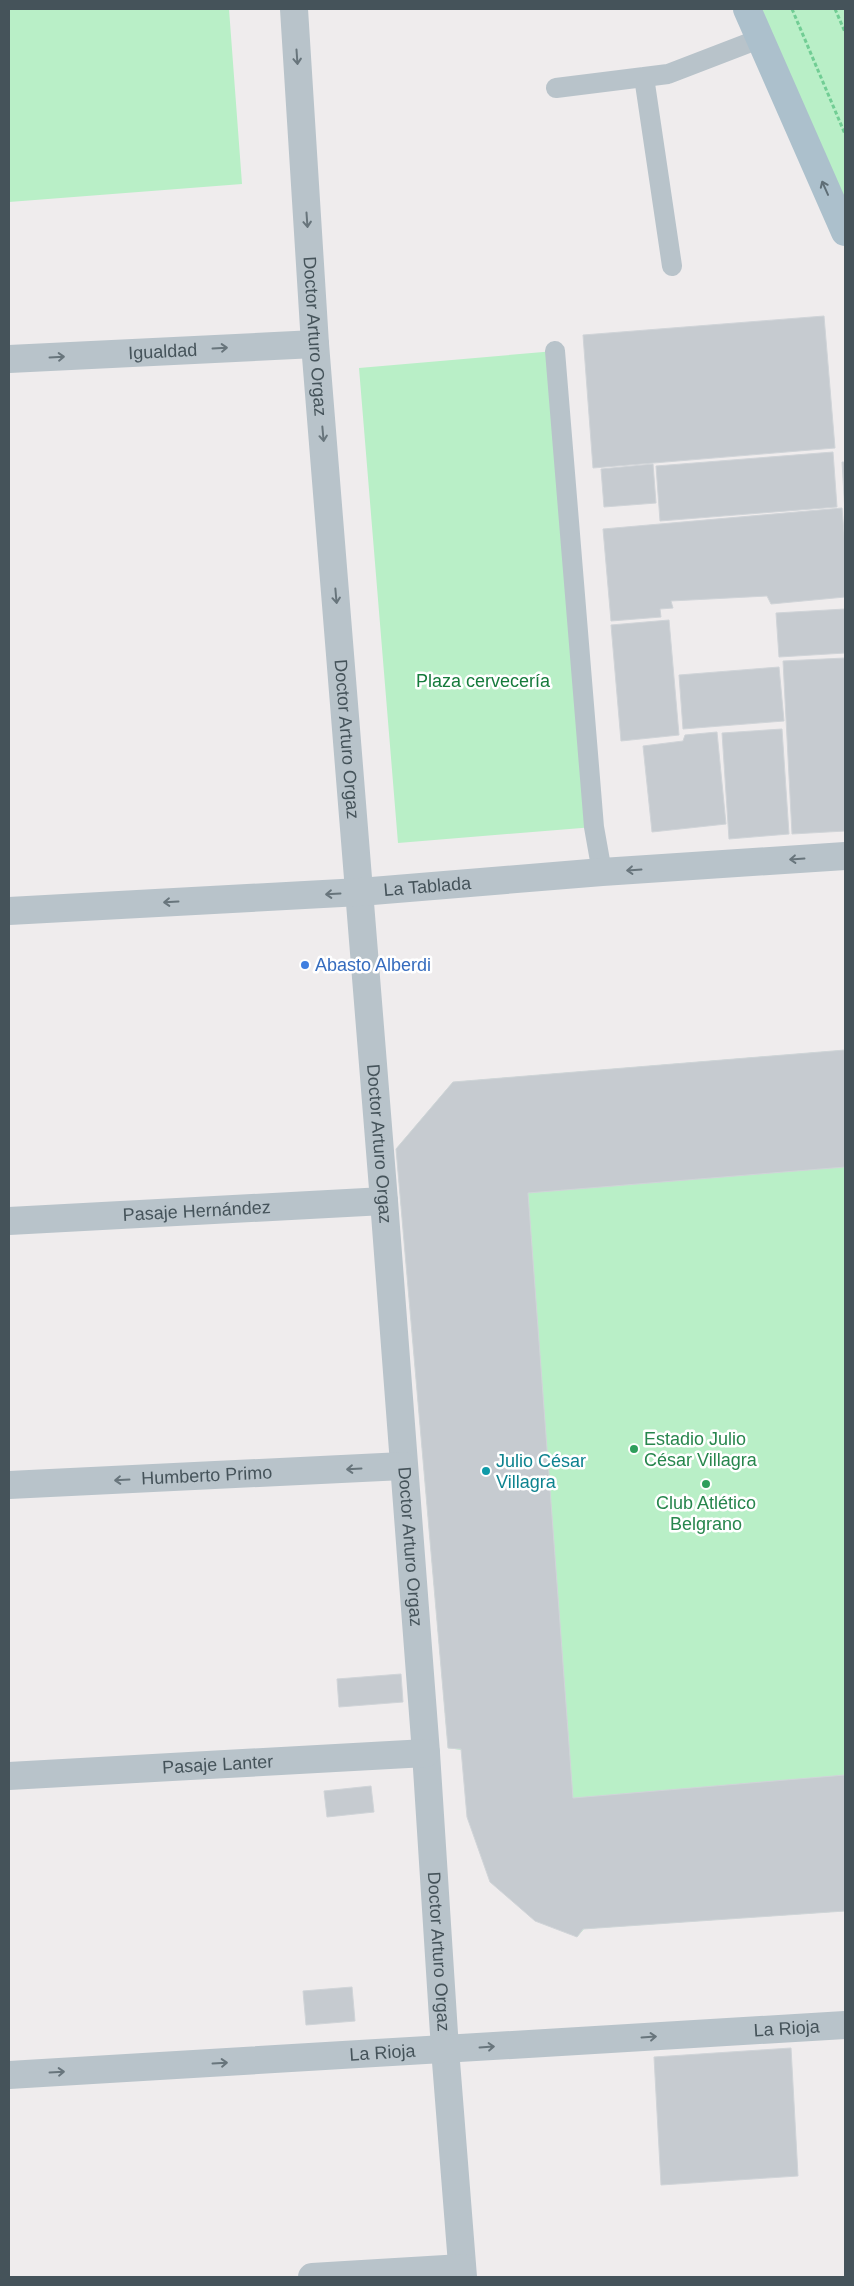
<svg xmlns="http://www.w3.org/2000/svg" width="854" height="2286" font-family="Arial,sans-serif">
<style>
.green{fill:#b9efc7}
.building{fill:#c6cbd0;stroke:#d0d4d8}
.lines{fill:none;stroke-linecap:round;stroke-linejoin:round}
.path{stroke:#71cd94;stroke-width:3;stroke-dasharray:4 2.5;stroke-linecap:butt}
.lane{stroke:#b8c3ca;stroke-width:20}
.street{stroke:#b8c3ca;stroke-width:28}
.primary{stroke:#acc0cc;stroke-width:28}
.oneway{stroke:#68757c}
.oneway2{stroke:#5f6e76}
.shop-dot{fill:#3f7fe0;stroke:#fff;stroke-width:2}
.leisure-dot{fill:#2e9e5b;stroke:#fff;stroke-width:2}
.culture-dot{fill:#0f9aa8;stroke:#fff;stroke-width:2}
.labels{text-anchor:middle;dominant-baseline:central;stroke-width:5;stroke-linejoin:round;paint-order:stroke}
.street-label{font-size:18px;fill:#45535a;stroke:#fff}
.park-label{font-size:18px;fill:#167b3c;stroke:#fff}
.shop-label{font-size:18px;fill:#366cbe;stroke:#fff;text-anchor:start}
.leisure-label{font-size:18px;fill:#27864d;stroke:#fff;text-anchor:start}
.culture-label{font-size:18px;fill:#0d838f;stroke:#fff;text-anchor:start}
</style>
<rect width="100%" height="100%" fill="#efeced"/>
<path class="green" d="M 9,9 L 229,9 L 242,184 L 9,202 Z
M 747,9 L 845,9 L 845,232 Z
M 555,351 L 594,827 L 398,843 L 359,368 Z
M 845,1050 L 845,1911 L 584,1929 L 577,1937 L 461,1750 L 448,1748 L 396,1149 L 453,1082 Z"/>
<path class="building" d="M 824,316 L 835,448 L 593,468 L 583,335 Z
M 833,452 L 837,507 L 660,521 L 656,466 Z
M 842,462 L 845,462 L 845,513 Z
M 653,464 L 656,503 L 604,507 L 601,469 Z
M 842,508 L 845,544 L 845,597 L 771,604 L 767,596 L 671,601 L 673,608 L 660,609 L 661,617 L 611,621 L 603,529 Z
M 845,609 L 845,653 L 779,657 L 776,613 Z
M 669,620 L 679,735 L 621,741 L 611,625 Z
M 845,658 L 845,831 L 792,834 L 783,661 Z
M 779,667 L 784,721 L 683,729 L 679,675 Z
M 782,729 L 789,834 L 729,839 L 722,733 Z
M 717,732 L 726,824 L 652,832 L 643,746 L 683,741 L 685,735 Z
M 845,1050 L 845,1167 L 528,1193 L 573,1798 L 845,1775 L 845,1911 L 583,1929 L 577,1937 L 535,1921 L 490,1882 L 467,1817 L 461,1749 L 448,1748 L 396,1149 L 453,1082 Z
M 401,1674 L 403,1702 L 339,1707 L 337,1679 Z
M 371,1786 L 374,1812 L 327,1817 L 324,1791 Z
M 352,1987 L 355,2021 L 306,2025 L 303,1991 Z
M 791,2048 L 798,2176 L 661,2185 L 654,2057 Z"/>
<g class="lines">
<path class="path" d="M 792,9 L 845,134
M 835,9 L 845,32"/>
<path class="lane" d="M 644,77 L 672,266
M 556,88 L 668,74 L 759,39
M 555,351 L 594,827 L 602,872"/>
<g class="street">
<path id="s1" d="M 294,9 L 315,344 L 384,1201 L 426,1753 L 445,2049 L 463,2277"/>
<path id="s2" d="M 9,359 L 315,344"/>
<path id="s3" d="M 9,911 L 360,892 L 602,872 L 845,856"/>
<path id="s4" d="M 9,1221 L 384,1201"/>
<path id="s5" d="M 9,1485 L 403,1466"/>
<path id="s6" d="M 9,1776 L 426,1753"/>
<path id="s7" d="M 9,2075 L 845,2025"/>
<path d="M 312,2277 L 462,2268"/>
</g>
<path class="primary" d="M 747,9 L 845,232"/>
</g>
<defs><path id="oneway-shaft" d="M-6 0H5M1.5-3L5.5 0L1.5 3" fill="none" stroke-width="1.6" stroke-linecap="round" stroke-linejoin="round" transform="scale(1.25)"/></defs>
<g class="oneway">
<use href="#oneway-shaft" transform="translate(297 57) rotate(86)"/>
<use href="#oneway-shaft" transform="translate(307 220) rotate(86)"/>
<use href="#oneway-shaft" transform="translate(220 348) rotate(-3)"/>
<use href="#oneway-shaft" transform="translate(57 357) rotate(-3)"/>
<use href="#oneway-shaft" transform="translate(323 434) rotate(85)"/>
<use href="#oneway-shaft" transform="translate(336 596) rotate(85)"/>
<use href="#oneway-shaft" transform="translate(797 859) rotate(176)"/>
<use href="#oneway-shaft" transform="translate(634 870) rotate(176)"/>
<use href="#oneway-shaft" transform="translate(333 894) rotate(177)"/>
<use href="#oneway-shaft" transform="translate(171 902) rotate(177)"/>
<use href="#oneway-shaft" transform="translate(354 1469) rotate(177)"/>
<use href="#oneway-shaft" transform="translate(122 1480) rotate(177)"/>
<use href="#oneway-shaft" transform="translate(649 2037) rotate(-4)"/>
<use href="#oneway-shaft" transform="translate(487 2047) rotate(-4)"/>
<use href="#oneway-shaft" transform="translate(220 2063) rotate(-3)"/>
<use href="#oneway-shaft" transform="translate(57 2072) rotate(-3)"/>
</g>
<use class="oneway2" href="#oneway-shaft" transform="translate(825 188) rotate(-114)"/>
<circle class="shop-dot" cx="305" cy="965" r="5"/>
<g class="leisure-dot">
<circle cx="634" cy="1449" r="5"/>
<circle cx="706" cy="1484" r="5"/>
</g>
<circle class="culture-dot" cx="486" cy="1471" r="5"/>
<g class="labels">
<g class="street-label">
<text stroke="none"><textPath href="#s1" startOffset="328">Doctor Arturo Orgaz</textPath></text>
<text stroke="none"><textPath href="#s2" startOffset="154">Igualdad</textPath></text>
<text stroke="none"><textPath href="#s1" startOffset="732">Doctor Arturo Orgaz</textPath></text>
<text stroke="none"><textPath href="#s3" startOffset="419">La Tablada</textPath></text>
<text stroke="none"><textPath href="#s1" startOffset="1138">Doctor Arturo Orgaz</textPath></text>
<text stroke="none"><textPath href="#s4" startOffset="188">Pasaje Hernández</textPath></text>
<text stroke="none"><textPath href="#s5" startOffset="198">Humberto Primo</textPath></text>
<text stroke="none"><textPath href="#s1" startOffset="1542">Doctor Arturo Orgaz</textPath></text>
<text stroke="none"><textPath href="#s6" startOffset="209">Pasaje Lanter</textPath></text>
<text stroke="none"><textPath href="#s1" startOffset="1948">Doctor Arturo Orgaz</textPath></text>
<text stroke="none"><textPath href="#s7" startOffset="779">La Rioja</textPath></text>
<text stroke="none"><textPath href="#s7" startOffset="374">La Rioja</textPath></text>
</g>
<g class="park-label">
<text x="483" y="681">Plaza cervecería</text>
</g>
<g class="shop-label">
<text x="315" y="965">Abasto Alberdi</text>
</g>
<g class="leisure-label">
<text x="644" y="1439">Estadio Julio<tspan x="644" dy="21">César Villagra</tspan></text>
<text x="706" y="1503" text-anchor="middle">Club Atlético<tspan x="706" dy="21">Belgrano</tspan></text>
</g>
<g class="culture-label">
<text x="496" y="1461">Julio César<tspan x="496" dy="21">Villagra</tspan></text>
</g>
</g>
<rect width="854" height="2286" fill="none" stroke="#45535a" stroke-width="20"/>
</svg>
